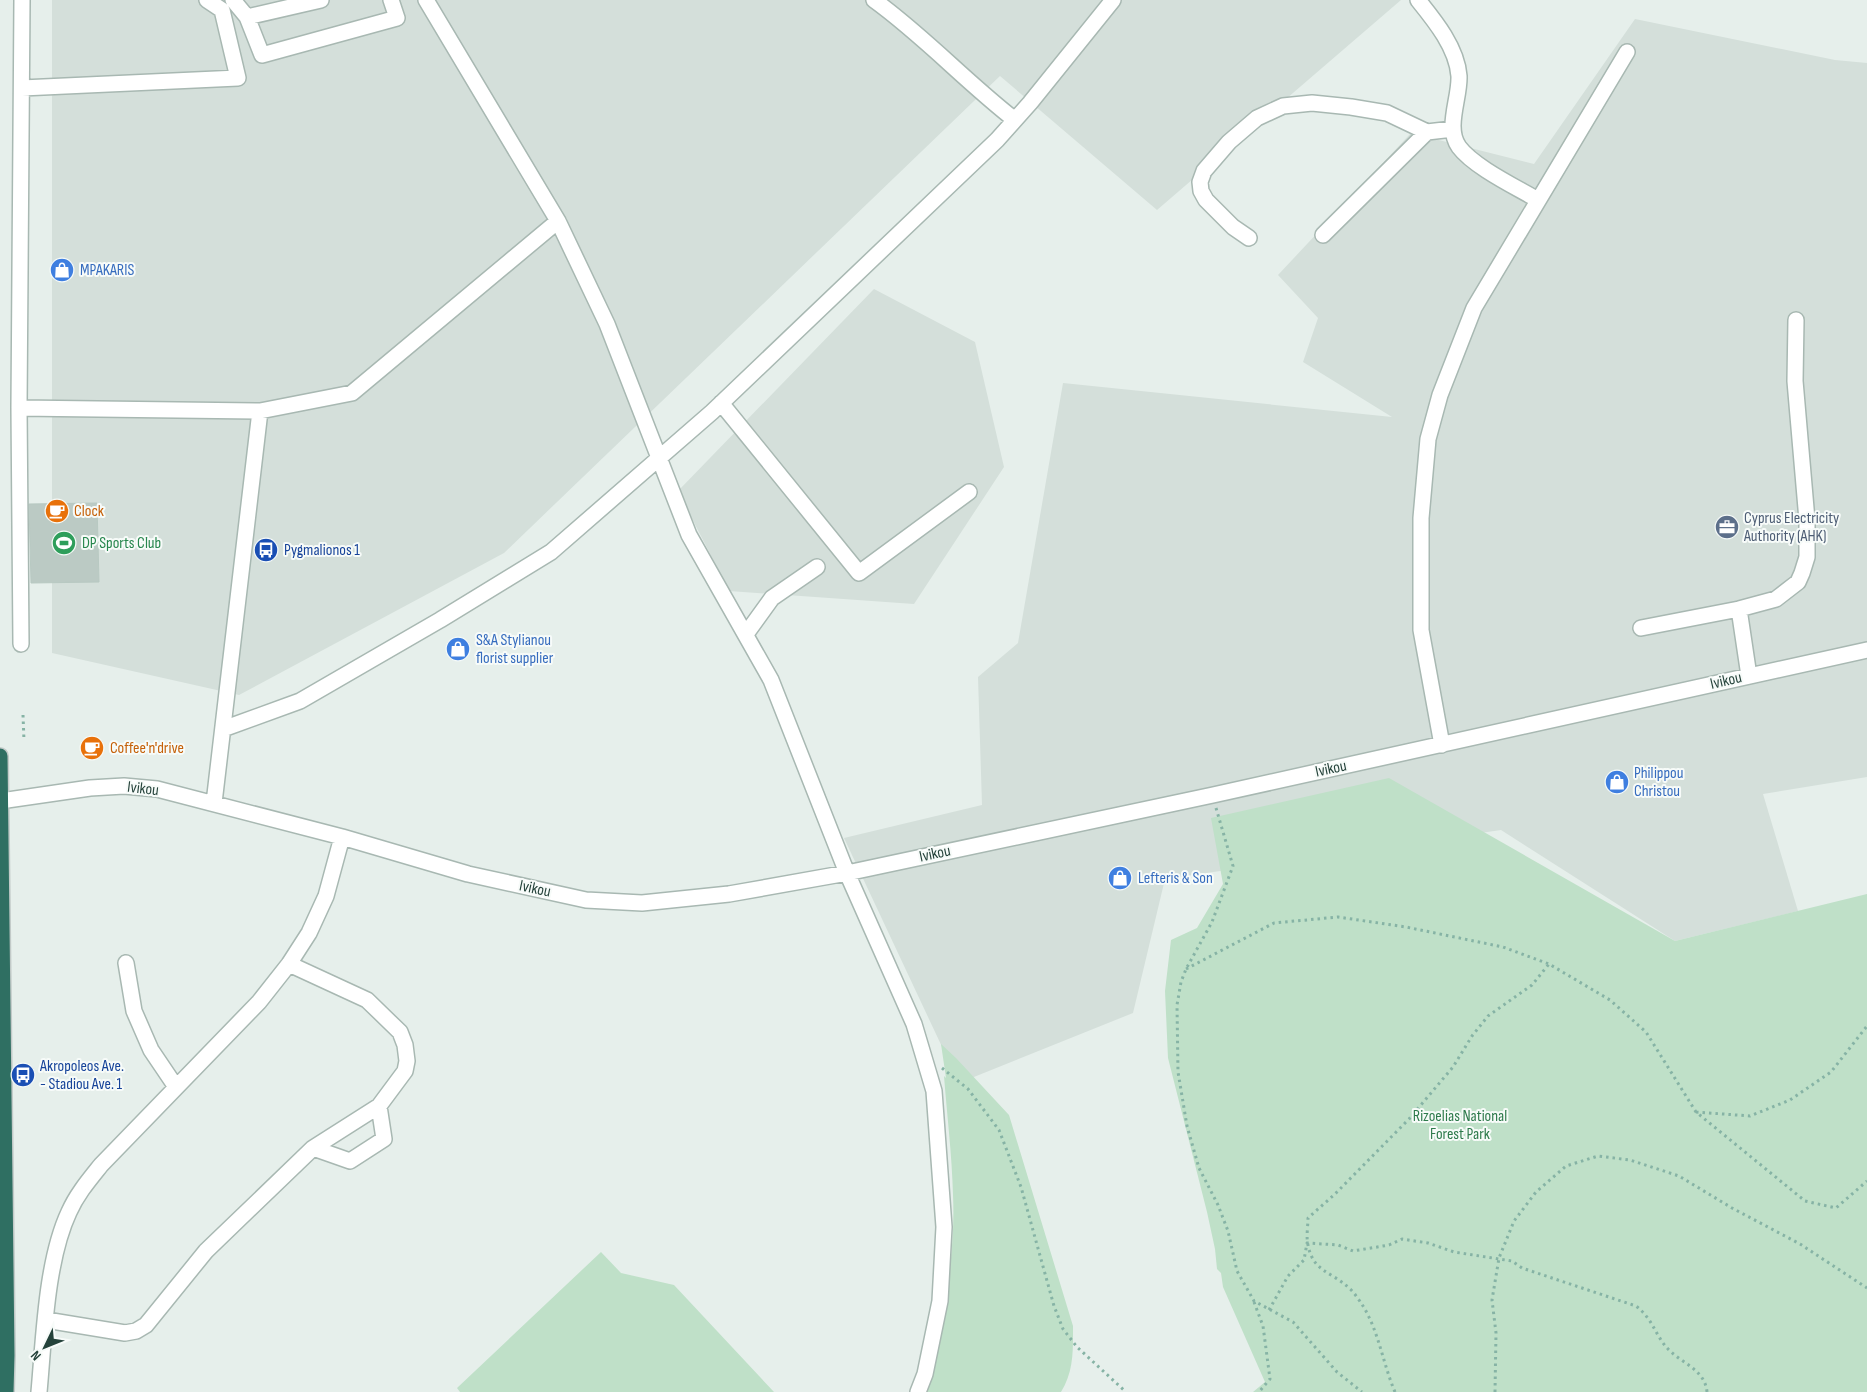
<svg xmlns="http://www.w3.org/2000/svg" width="1867" height="1392" font-family="'Sofia Sans Condensed',sans-serif">
<style>
.built{fill:#d4dfda}
.green{fill:#bfe0c8}
.building{fill:#bbcac4;stroke:#b8c9c2}
.lines{fill:none;stroke-linecap:round;stroke-linejoin:round}
.minor-casing{stroke:#a8b8b2;stroke-width:18}
.highway-casing{stroke:#c2cac8;stroke-width:18}
.path{stroke:#86b3a5;stroke-width:3;stroke-dasharray:2.5 4;stroke-linecap:butt}
.minor{stroke:#fff;stroke-width:15}
.highway{stroke:#2f6f62;stroke-width:15}
.labels{text-anchor:middle;dominant-baseline:central;stroke-width:4;stroke-linejoin:round;paint-order:stroke}
.shop-label{font-size:16px;fill:#366cbe;stroke:#f7fbf9;text-anchor:start}
.food-label{font-size:16px;fill:#c56008;stroke:#f7fbf9;text-anchor:start}
.service-label{font-size:16px;fill:#4e5e75;stroke:#f7fbf9;text-anchor:start}
.leisure-label{font-size:16px;fill:#27864d;stroke:#f7fbf9;text-anchor:start}
.transit-label{font-size:16px;fill:#164399;stroke:#f7fbf9;text-anchor:start}
.street-label{font-size:16px;fill:#24423a;stroke:#f7fbf9}
.park-label{font-size:16px;fill:#2d7a4b;stroke:#f7fbf9}
</style>
<rect width="100%" height="100%" fill="#e6efeb"/>
<path class="built" d="M 52,0 L 1401,0 L 1157,210 L 1000,76 L 504,553 L 239,695 L 52,653 Z
M 1635,19 L 1835,60 L 1867,63 L 1867,777 L 1763,794 L 1798,911 L 1675,941 L 1501,830 L 1165,879 L 1133,1013 L 959,1083 L 844,838 L 982,805 L 978,677 L 1018,643 L 1063,383 L 1392,417 L 1303,362 L 1318,318 L 1278,275 L 1411,133 L 1534,164 Z
M 874,289 L 975,342 L 1004,467 L 914,604 L 729,591 L 678,491 Z"/>
<path class="green" d="M 1389,778 L 1675,941 L 1867,894 L 1867,1392 L 1253,1392 L 1265,1382 L 1223,1287 L 1221,1273 L 1217,1269 L 1215,1249 L 1207,1212 L 1168,1058 L 1165,991 L 1171,940 L 1197,928 L 1223,884 L 1211,818 Z
M 941,1044 L 956,1058 L 1009,1115 L 1073,1326 C 1073,1350 1074,1371 1061,1392 L 927,1392 C 941,1328 956,1261 953,1195 C 952,1155 947,1115 944,1076 L 946,1078 Z
M 601,1252 L 621,1273 L 674,1285 L 774,1392 L 460,1392 L 457,1388 Z"/>
<path class="building" d="M 97,503 L 99,582 L 31,583 L 29,504 Z"/>
<g class="lines">
<g class="minor-casing">
<path id="minor" d="M 233,0 L 247,17 L 262,55 L 397,18 L 391,0
M 426,0 L 558,221 L 607,324 L 689,535 L 771,680 L 847,873 L 914,1024 L 934,1091 L 944,1227 L 940,1301 L 925,1374 L 918,1392
M 874,0 C 924,36 966,82 1015,120
M 1418,0 C 1435,21 1457,48 1459,76 C 1460,98 1445,128 1459,147 C 1474,167 1516,187 1538,200
M 247,17 L 321,0
M 22,88 L 238,78 L 222,10 L 207,0
M 1323,235 L 1427,132
M 1249,238 L 1233,227 L 1206,200 L 1201,191 L 1200,182 L 1204,171 L 1229,142 L 1257,118 L 1283,106 L 1312,103 L 1351,107 L 1387,113 L 1427,132 L 1453,129
M 721,403 L 859,573 L 969,492
M 19,408 L 260,411 L 352,393 L 558,221
M 1739,609 L 1749,676
M 1641,628 L 1739,609 L 1776,599 L 1798,582 L 1802,573 L 1807,557 L 1807,520 L 1795,381 L 1796,320
M 746,634 L 772,598 L 817,567
M 21,644 L 19,408 L 22,0
M 223,729 L 300,701 L 440,620 L 551,552 L 712,412 L 997,140 L 1030,103 L 1113,0
M 1442,745 L 1421,630 L 1421,518 L 1428,439 L 1440,395 L 1474,308 L 1627,52
M 0,801 L 90,788 L 124,786 L 157,789 L 342,837 L 468,874 L 586,900 L 642,903 L 729,894 L 847,873 L 1213,795 L 1867,650
M 214,803 L 260,411
M 126,963 L 134,1011 L 151,1050 L 176,1087
M 313,1148 L 350,1161 L 384,1139 L 379,1106
M 46,1320 L 125,1333 L 136,1331 L 146,1325 L 206,1251 L 313,1148 L 379,1106 L 405,1071 L 407,1061 L 405,1045 L 400,1032 L 367,1000 L 289,964
M 39,1392 C 44,1338 46,1261 69,1212 C 77,1194 89,1180 101,1165 L 259,1002 L 289,964 L 309,933 L 326,896 L 342,837"/>
</g>
<g class="highway-casing">
<path id="highway" d="M 0,756 L 7,1355 L 6,1392"/>
</g>
<path class="path" d="M 23,715 L 24,741
M 1216,808 L 1233,866 L 1212,922 L 1186,969 L 1181,982 L 1177,1005 L 1178,1072 L 1187,1126 L 1199,1168 L 1218,1205 L 1228,1231 L 1237,1271 L 1254,1301 L 1293,1322 L 1337,1372 L 1362,1392
M 1186,969 L 1274,923 L 1338,917 L 1406,927 L 1503,947 L 1549,964 L 1610,1000 L 1646,1032 L 1696,1112 L 1805,1201 L 1836,1208 L 1867,1181
M 942,1068 L 968,1089 L 999,1130 L 1021,1187 L 1054,1306 L 1063,1329 L 1077,1347 L 1126,1392
M 1696,1112 L 1750,1116 L 1790,1100 L 1831,1072 L 1867,1026
M 1254,1302 L 1263,1326 L 1270,1379 L 1259,1392
M 1269,1310 L 1288,1276 L 1304,1260 L 1307,1243 L 1338,1245 L 1353,1251 L 1389,1245 L 1402,1239 L 1428,1243 L 1454,1252 L 1512,1261 L 1522,1268 L 1636,1306 C 1654,1320 1655,1336 1669,1350 C 1683,1364 1705,1370 1707,1392
M 1395,1392 C 1383,1364 1379,1332 1363,1306 C 1359,1300 1354,1292 1349,1288 C 1331,1271 1313,1272 1308,1245 C 1306,1237 1308,1226 1308,1218 L 1335,1194 L 1409,1119 L 1453,1067 L 1472,1036 L 1488,1016 L 1532,985 L 1549,964
M 1495,1392 L 1496,1333 L 1492,1300 L 1499,1258 L 1514,1221 L 1536,1192 L 1566,1166 L 1598,1156 L 1630,1160 L 1679,1176 L 1732,1208 L 1800,1244 L 1867,1288"/>
<use href="#minor" class="minor"/>
<use href="#highway" class="highway"/>
</g>
<defs>
<g id="shop-disc" transform="scale(1.25)"><circle r="9.5" fill="#3f7fe0" stroke="#f7fbf9"/><path d="M-5-2.5h2.3a2.7 3.5 0 0 1 5.4 0H5L5.5 6h-11ZM-1.5-2.5h3a1.5 2.3 0 0 0-3 0Z" fill="#fff"/></g>
<g id="cafe-disc" transform="scale(1.25)"><circle r="9.5" fill="#e8710a" stroke="#f7fbf9"/><path d="M-5.5-4.5H6V0H3Q3 3.5 0 3.5H-2.5Q-5.5 3.5-5.5 0ZM3-3.2v2h1.7v-2ZM-6 4.5H4V6H-6Z" fill="#fff"/></g>
<g id="office-disc" transform="scale(1.25)"><circle r="9.5" fill="#5c6f8a" stroke="#f7fbf9"/><path d="M-6-3h4V-5.5h4V-3h4V5H-6ZM-1-4.5V-3h2v-1.5ZM-6 0V1H6V0Z" fill="#fff"/></g>
<g id="stadium-disc" transform="scale(1.25)"><circle r="9.5" fill="#2e9e5b" stroke="#f7fbf9"/><path d="M0-5a6.5 5 0 1 0 0 10a6.5 5 0 1 0 0-10ZM-3.5-1.8h7v3.6h-7Z" fill="#fff"/></g>
<g id="bus-disc" transform="scale(1.25)"><circle r="9.5" fill="#1a4fb4" stroke="#f7fbf9"/><path d="M-5-6H5V4H4V6H2V4H-2V6H-4V4H-5ZM-3.5-4V0h7V-4ZM-3.5 1.2v1.5H-2V1.2ZM2 1.2v1.5H3.5V1.2Z" fill="#fff"/></g>
</defs>
<g fill-rule="evenodd">
<use href="#shop-disc" x="62" y="270"/>
<use href="#cafe-disc" x="57" y="511"/>
<use href="#office-disc" x="1727" y="527"/>
<use href="#stadium-disc" x="64" y="543"/>
<use href="#bus-disc" x="266" y="550"/>
<use href="#shop-disc" x="458" y="649"/>
<use href="#cafe-disc" x="92" y="748"/>
<use href="#shop-disc" x="1617" y="782"/>
<use href="#shop-disc" x="1120" y="878"/>
<use href="#bus-disc" x="23" y="1075"/>
</g>
<g class="labels">
<g class="shop-label">
<text x="80" y="270">MPAKARIS</text>
<text x="476" y="640">S&amp;A Stylianou<tspan x="476" dy="18">florist supplier</tspan></text>
<text x="1634" y="773">Philippou<tspan x="1634" dy="18">Christou</tspan></text>
<text x="1138" y="878">Lefteris &amp; Son</text>
</g>
<g class="food-label">
<text x="74" y="511">Clock</text>
<text x="110" y="748">Coffee'n'drive</text>
</g>
<g class="service-label">
<text x="1744" y="518">Cyprus Electricity<tspan x="1744" dy="18">Authority (AHK)</tspan></text>
</g>
<g class="leisure-label">
<text x="82" y="543">DP Sports Club</text>
</g>
<g class="transit-label">
<text x="284" y="550">Pygmalionos 1</text>
<text x="40" y="1066">Akropoleos Ave.<tspan x="40" dy="18">- Stadiou Ave. 1</tspan></text>
</g>
<g class="street-label">
<text transform="translate(1726 681) rotate(-13)">Ivikou</text>
<text transform="translate(1331 769) rotate(-12)">Ivikou</text>
<text transform="translate(143 789) rotate(7)">Ivikou</text>
<text transform="translate(935 854) rotate(-12)">Ivikou</text>
<text transform="translate(535 889) rotate(12)">Ivikou</text>
</g>
<g class="park-label">
<text x="1460" y="1116">Rizoelias National<tspan x="1460" dy="18">Forest Park</tspan></text>
</g>
</g>
<g transform="translate(45 1347) rotate(227)" stroke="#f7fbf9" stroke-width="4" paint-order="stroke">
<path d="M0-4L9 19L0 12L-9 19Z" fill="#24423a"/>
<text y="-8" font-size="14" font-weight="bold" text-anchor="middle" fill="#24423a">N</text>
</g>
</svg>
